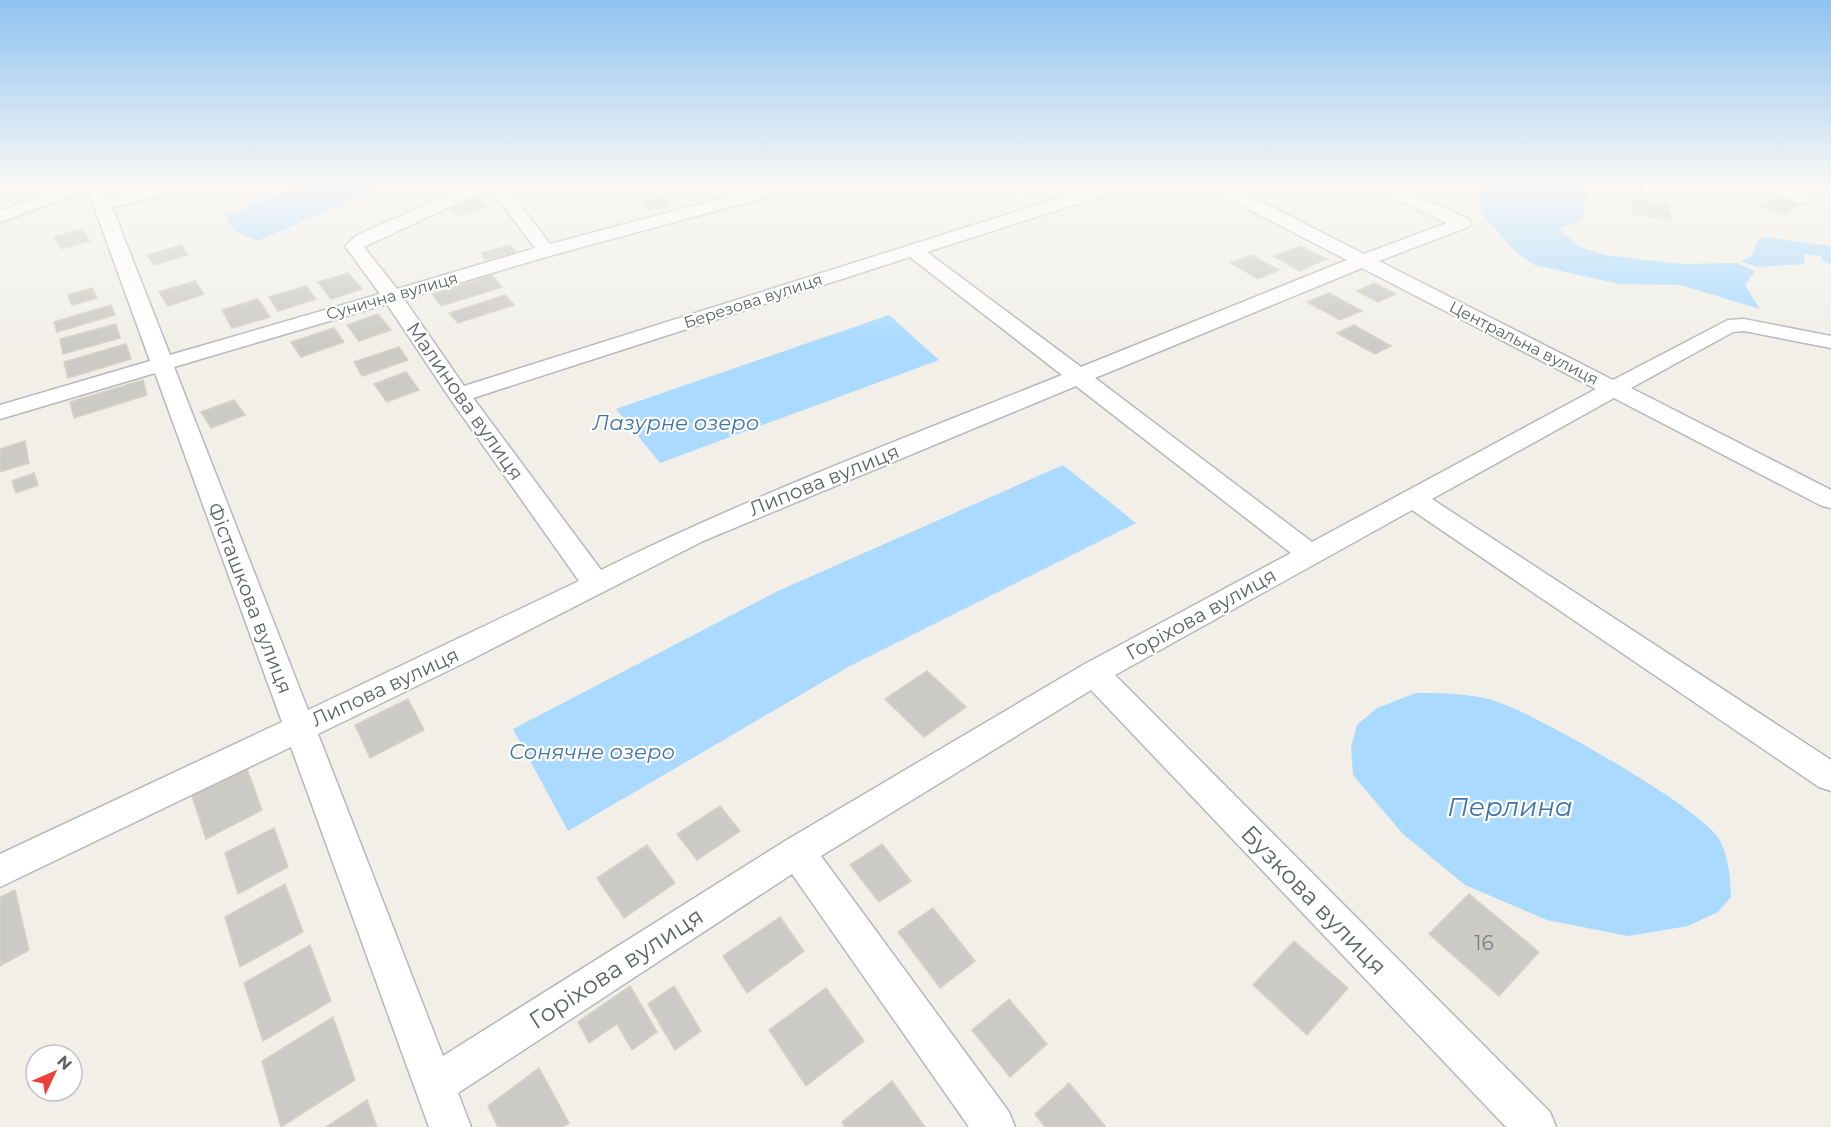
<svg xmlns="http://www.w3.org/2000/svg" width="1831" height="1127" font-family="Montserrat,sans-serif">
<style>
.water{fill:#aadaff}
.building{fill:#cccac5;stroke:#d6d1c6;stroke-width:1.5}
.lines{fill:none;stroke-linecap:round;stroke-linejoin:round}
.street-casing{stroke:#b5b8bc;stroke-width:3}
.street{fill:#fff;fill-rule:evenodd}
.labels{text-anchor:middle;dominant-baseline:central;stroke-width:4.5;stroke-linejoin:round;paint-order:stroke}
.far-street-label{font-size:16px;fill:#5f6368;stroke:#fff}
.street-label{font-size:20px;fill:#5f6368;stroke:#fff}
.near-number-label{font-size:20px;fill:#7a7d7f}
.water-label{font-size:21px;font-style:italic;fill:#4174aa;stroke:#fff}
.near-street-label{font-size:24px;fill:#5f6368;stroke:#fff}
.near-water-label{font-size:26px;font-style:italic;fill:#4174aa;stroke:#fff}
</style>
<rect width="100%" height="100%" fill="#f1efe8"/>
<path class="water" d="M 297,186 L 385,186 L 257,241 L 234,231 L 225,216 Z
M 1479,186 L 1581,186 L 1588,192 L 1582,220 L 1558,229 L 1580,247 L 1604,255 L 1683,264 L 1737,263 L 1755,271 L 1745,285 L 1760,309 L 1680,285 L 1620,284 L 1534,265 L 1514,250 L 1486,219 L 1476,200 Z
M 1765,237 L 1831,246 L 1831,264 L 1825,263 L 1821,256 L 1804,254 L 1805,264 L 1756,267 L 1741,261 L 1752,256 L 1757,241 Z
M 889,315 L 939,360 L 660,463 L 616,409 Z
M 1063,465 L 1136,523 L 850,666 L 568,831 L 513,729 L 778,591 Z
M 1416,693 C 1443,693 1471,693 1498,702 C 1537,715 1700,807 1719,839 C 1729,857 1730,877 1731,897 L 1718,912 L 1688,926 L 1628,936 L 1547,920 L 1465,885 L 1403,834 L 1353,775 L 1351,747 L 1357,725 L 1377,708 Z"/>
<path class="building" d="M 664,197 L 672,205 L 648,211 L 640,203 Z
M 480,198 L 487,206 L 459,216 L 450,206 Z
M 1775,198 L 1787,201 L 1800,205 L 1784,215 L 1759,206 Z
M 1630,199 L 1667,204 L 1671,220 L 1634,214 Z
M 82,229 L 90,241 L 62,249 L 54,237 Z
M 181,245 L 188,255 L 154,265 L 147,255 Z
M 511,245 L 516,252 L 485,260 L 481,253 Z
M 1300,246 L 1327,259 L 1299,271 L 1273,256 Z
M 1251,255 L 1279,270 L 1258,279 L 1231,263 Z
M 348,273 L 362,289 L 331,299 L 318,282 Z
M 492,275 L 502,287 L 441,306 L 432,294 Z
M 195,281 L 204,294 L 168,306 L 159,292 Z
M 1374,283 L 1396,294 L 1378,302 L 1357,291 Z
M 306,286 L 316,299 L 278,311 L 269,297 Z
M 92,288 L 97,298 L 72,305 L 68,295 Z
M 1329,293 L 1362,311 L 1340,320 L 1307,302 Z
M 505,295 L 514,305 L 458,323 L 449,313 Z
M 258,299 L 270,317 L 232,328 L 222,310 Z
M 111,305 L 115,315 L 57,332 L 54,322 Z
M 378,314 L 391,330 L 359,341 L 347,325 Z
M 116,324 L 120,338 L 63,354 L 60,339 Z
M 1354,325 L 1391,346 L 1375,354 L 1337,333 Z
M 334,328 L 344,342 L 301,357 L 291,342 Z
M 126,344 L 131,359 L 68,378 L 64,362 Z
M 399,347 L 408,360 L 362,376 L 354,362 Z
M 406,372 L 419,390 L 387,402 L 374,384 Z
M 143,380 L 147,395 L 74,418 L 70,402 Z
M 234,400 L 245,415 L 211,428 L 201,412 Z
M 25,441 L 29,463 L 0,472 L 0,449 Z
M 34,473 L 38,485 L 16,493 L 12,481 Z
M 927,671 L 966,707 L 924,737 L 885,699 Z
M 408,699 L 424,730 L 370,758 L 355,725 Z
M 247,769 L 262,810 L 206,839 L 192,796 Z
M 720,806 L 740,831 L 697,860 L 677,834 Z
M 274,828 L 288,867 L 238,894 L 225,853 Z
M 882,844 L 911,881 L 879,902 L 850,865 Z
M 647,845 L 675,883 L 624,918 L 597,878 Z
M 285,884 L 303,932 L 240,967 L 225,917 Z
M 15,890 L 29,950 L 0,966 L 0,897 Z
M 1469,894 L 1539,952 L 1499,996 L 1429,934 Z
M 933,908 L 975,961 L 940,988 L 898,932 Z
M 780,917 L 804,951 L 747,993 L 723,956 Z
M 1294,941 L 1348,988 L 1307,1035 L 1253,985 Z
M 310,945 L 331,1001 L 263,1041 L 244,983 Z
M 630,986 L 657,1032 L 632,1050 L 617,1024 L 589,1043 L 578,1022 Z
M 674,986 L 701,1031 L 675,1050 L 648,1004 Z
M 826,988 L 864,1041 L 806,1086 L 769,1030 Z
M 1009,999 L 1047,1044 L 1010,1077 L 972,1030 Z
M 333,1017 L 355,1080 L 281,1127 L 262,1061 Z
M 539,1068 L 569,1123 L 563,1127 L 498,1127 L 488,1106 Z
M 892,1081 L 925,1127 L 845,1127 L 842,1122 Z
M 1069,1083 L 1106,1127 L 1045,1127 L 1035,1114 Z
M 367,1100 L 377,1127 L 326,1127 Z"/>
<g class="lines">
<g class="street-casing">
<path id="street" d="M 68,186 L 103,186 L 108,198 L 157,186 L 186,186 L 184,190 L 112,207 L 170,355 L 380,294 L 345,246 L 357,235 L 469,186 L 506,186 L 550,244 L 768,186 L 795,186 L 793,190 L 553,255 L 404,299 L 464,386 L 1097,186 L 1122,186 L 1120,190 L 927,252 L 1081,367 L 1347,260 L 1211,190 L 1209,186 L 1230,186 L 1364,254 L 1447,223 L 1376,190 L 1374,186 L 1396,186 L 1468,219 L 1471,223 L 1468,227 L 1379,261 L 1613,380 L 1728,320 L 1744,319 L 1831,336 L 1831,348 L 1744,331 L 1733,332 L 1631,388 L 1831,490 L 1831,508 L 1822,506 L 1614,398 L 1432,499 L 1831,760 L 1831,791 L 1819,787 L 1412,510 L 1115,675 L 1550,1112 L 1556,1127 L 1506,1127 L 1091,690 L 821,856 L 1009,1112 L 1015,1127 L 969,1127 L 792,874 L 458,1093 L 471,1127 L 429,1127 L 291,747 L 0,887 L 0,854 L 282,722 L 155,373 L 0,419 L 0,405 L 150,361 L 88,190 L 0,222 L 0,211 ZM 490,188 L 535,248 L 397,289 L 364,247 ZM 910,257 L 1062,375 C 907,437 751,496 601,570 L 473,398 ZM 1362,268 L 1596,389 L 1312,542 L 1095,378 ZM 387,304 L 451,400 L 579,581 L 308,710 L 174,367 ZM 1076,386 L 1291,553 L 1083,665 L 785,841 L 443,1056 L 318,734 L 468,661 L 703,541 Z
M 1642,186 L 1662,186 C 1658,193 1650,193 1643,192 Z
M 1768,186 C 1784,186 1801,186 1813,199 L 1810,203 L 1798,203 L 1770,190 Z"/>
</g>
<use href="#street" class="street"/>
</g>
<linearGradient id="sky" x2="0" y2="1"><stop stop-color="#8fc3f1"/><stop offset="0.54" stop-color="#f9f8f5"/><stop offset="1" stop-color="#f9f8f5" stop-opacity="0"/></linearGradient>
<rect width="1831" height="344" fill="url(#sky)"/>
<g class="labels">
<g class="far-street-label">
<text transform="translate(392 296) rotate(-16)">Сунична вулиця</text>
<text transform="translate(753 301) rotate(-18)">Березова вулиця</text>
<text transform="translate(1524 343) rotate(27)">Центральна вулиця</text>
</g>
<g class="street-label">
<text transform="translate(465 401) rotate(55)">Малинова вулиця</text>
<text transform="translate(824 480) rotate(-22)">Липова вулиця</text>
<text transform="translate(250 598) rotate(69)">Фісташкова вулиця</text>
<text transform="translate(1201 614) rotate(-29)">Горіхова вулиця</text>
<text transform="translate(385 687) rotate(-25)">Липова вулиця</text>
</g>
<g class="near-number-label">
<text x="1484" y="943">16</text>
</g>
<g class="water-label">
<text x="676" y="422">Лазурне озеро</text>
<text x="592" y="751">Сонячне озеро</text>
</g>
<g class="near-street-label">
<text transform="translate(1314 900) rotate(46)">Бузкова вулиця</text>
<text transform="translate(616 968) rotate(-33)">Горіхова вулиця</text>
</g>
<g class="near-water-label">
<text x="1510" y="807">Перлина</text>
</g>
</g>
<g transform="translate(54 1073) rotate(46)"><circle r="28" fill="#ffffff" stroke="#bfc1c3" stroke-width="1.5"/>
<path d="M0-4.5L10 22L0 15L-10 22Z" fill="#ea4335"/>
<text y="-9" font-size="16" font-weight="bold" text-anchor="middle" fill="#5f6368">N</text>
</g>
</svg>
